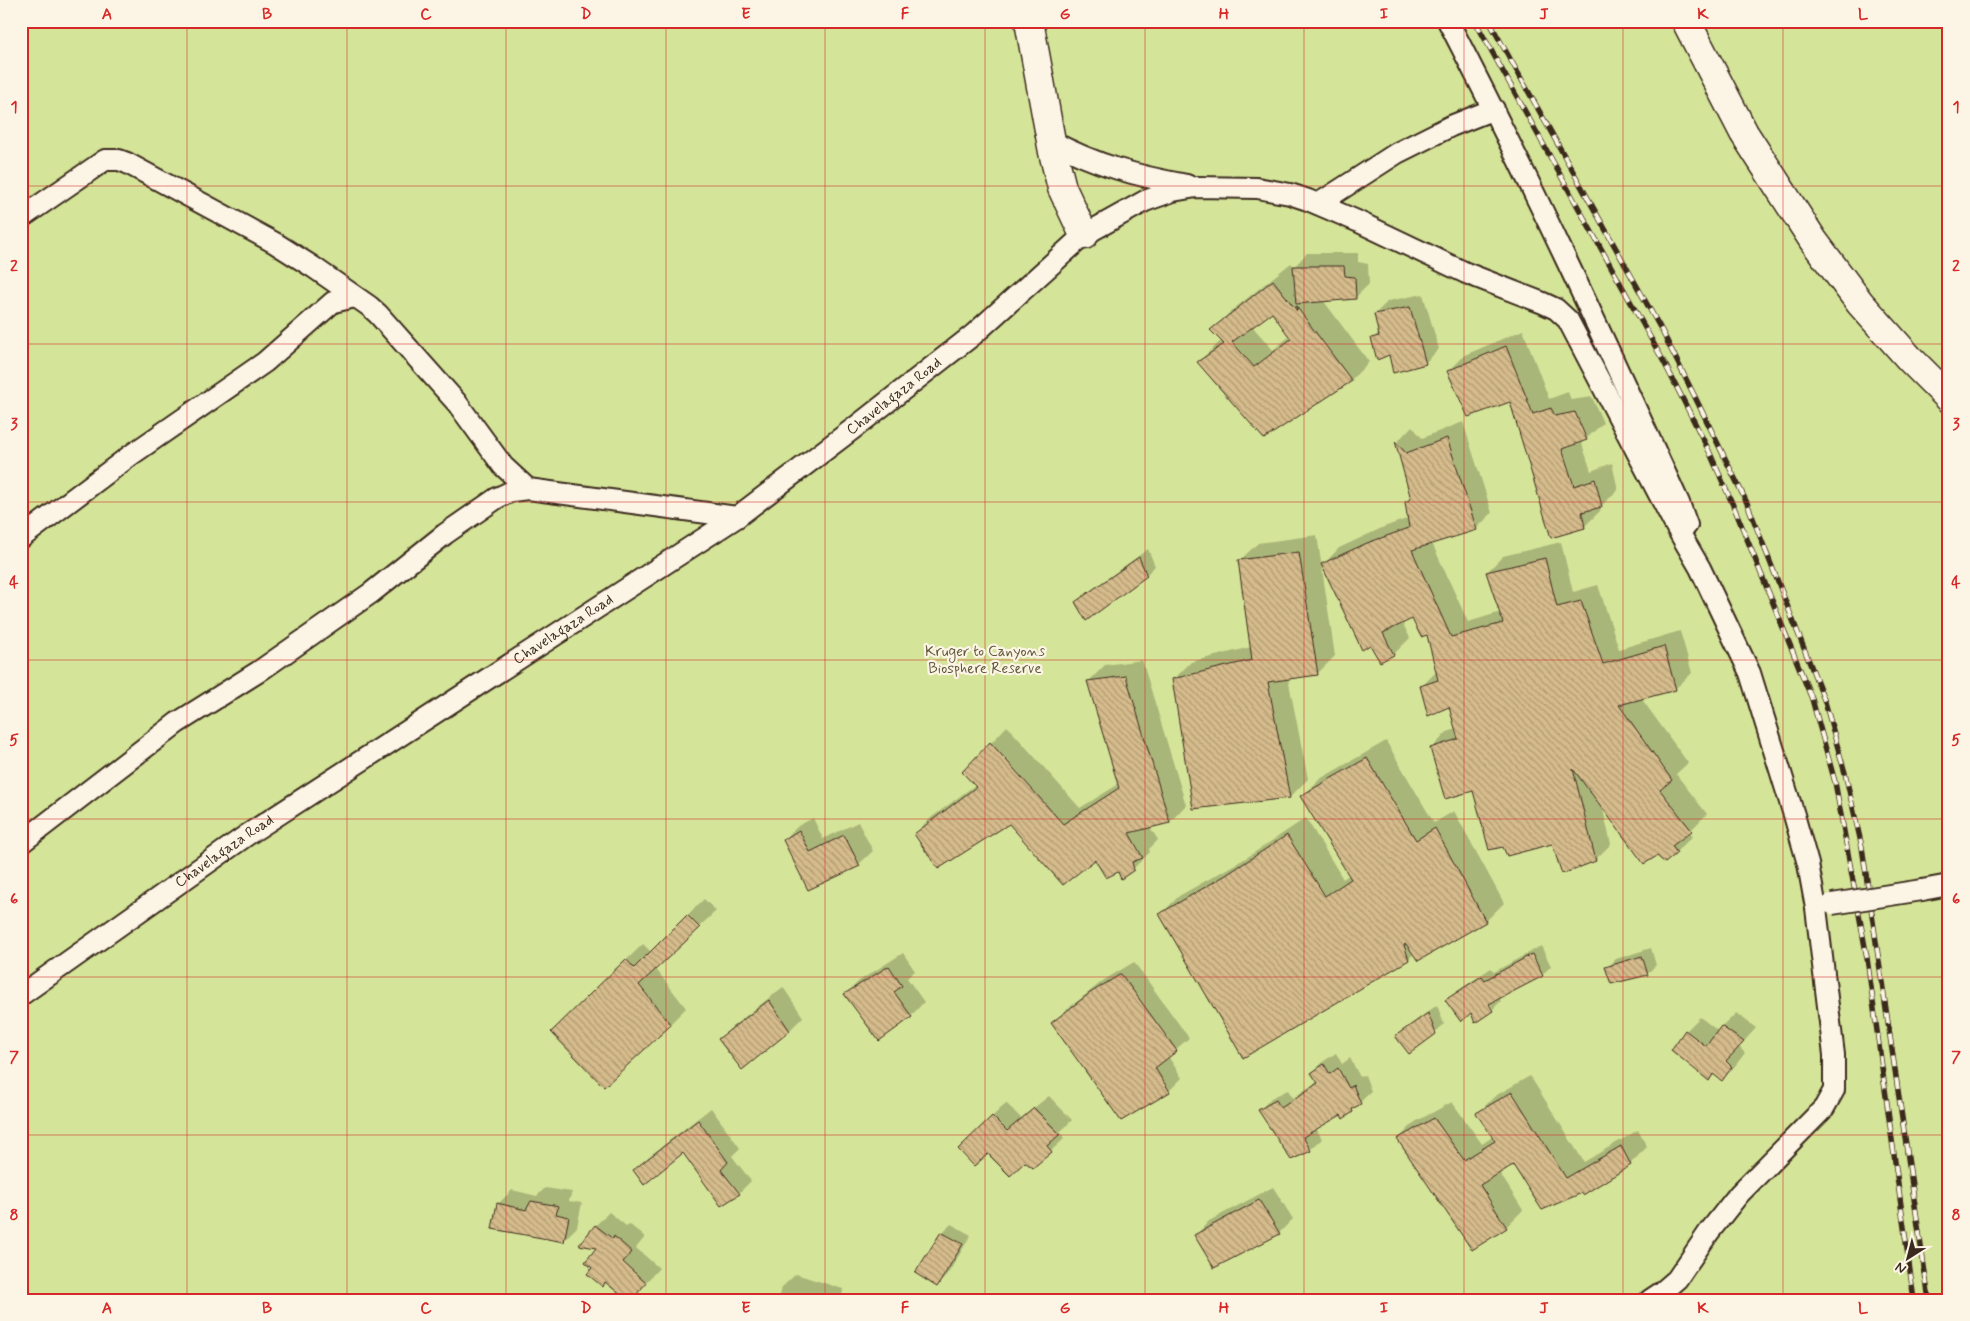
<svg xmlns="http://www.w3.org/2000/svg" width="1970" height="1321" font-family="Mynerve,sans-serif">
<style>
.green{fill:#d4e498;stroke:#88875b}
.shadow{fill:#0003;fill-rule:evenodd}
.building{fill:url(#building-back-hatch);stroke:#3b2a1e;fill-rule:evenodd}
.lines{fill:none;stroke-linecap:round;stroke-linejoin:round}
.street-casing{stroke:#3b2a1e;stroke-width:24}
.secondary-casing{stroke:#3b2a1e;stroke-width:31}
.street{stroke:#fcf5e5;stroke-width:20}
.secondary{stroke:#fcf5e5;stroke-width:28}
.rail-casing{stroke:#3b2a1e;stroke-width:5.5}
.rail{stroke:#fcf5e5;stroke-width:4;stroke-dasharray:11;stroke-linecap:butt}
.street-bridge-casing{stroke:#3b2a1e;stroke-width:24;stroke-linecap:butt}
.street-bridge{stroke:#fcf5e5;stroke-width:20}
.grid{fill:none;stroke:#d62828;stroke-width:1;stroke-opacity:0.55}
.labels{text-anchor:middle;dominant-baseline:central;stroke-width:4.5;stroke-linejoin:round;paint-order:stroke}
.street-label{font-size:15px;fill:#3b2a1e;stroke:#fcf5e5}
.park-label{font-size:15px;fill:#61583c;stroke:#fcf5e5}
.neatline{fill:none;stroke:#d62828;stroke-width:2}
.grid-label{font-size:16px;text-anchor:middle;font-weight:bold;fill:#d62828}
</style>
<defs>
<pattern id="building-back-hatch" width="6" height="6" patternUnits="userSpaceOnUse" patternTransform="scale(1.25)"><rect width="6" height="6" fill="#d6bc8c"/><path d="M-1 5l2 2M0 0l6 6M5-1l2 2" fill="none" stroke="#af9972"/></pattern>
</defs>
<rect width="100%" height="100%" fill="#fcf5e5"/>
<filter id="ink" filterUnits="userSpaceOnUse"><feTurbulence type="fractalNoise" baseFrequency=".02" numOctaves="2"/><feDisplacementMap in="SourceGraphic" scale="10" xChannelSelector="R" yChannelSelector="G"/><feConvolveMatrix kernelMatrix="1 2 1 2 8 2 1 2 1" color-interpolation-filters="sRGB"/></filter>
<g filter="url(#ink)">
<path class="green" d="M 21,21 L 1949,21 L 1949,1300 L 21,1300 Z"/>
<path class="shadow" d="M 1307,253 L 1358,253 L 1358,262 L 1368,264 L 1369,284 L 1355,298 L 1323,300 L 1369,362 L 1351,380 L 1264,437 L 1198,362 L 1222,340 L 1212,330 L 1230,312 L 1291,263 L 1294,267 ZM 1272,311 L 1290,336 L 1273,350 L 1252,326 Z
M 1423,294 L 1439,349 L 1425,363 L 1390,353 L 1373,339 L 1379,332 L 1375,314 L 1388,301 Z
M 1523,330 L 1549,399 L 1568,392 L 1571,400 L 1592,397 L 1603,423 L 1586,439 L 1581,441 L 1591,471 L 1612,463 L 1618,490 L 1600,507 L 1601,510 L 1584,527 L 1511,400 L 1448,372 L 1465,355 Z
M 1463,422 L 1492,513 L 1476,529 L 1432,543 L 1468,622 L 1501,612 L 1487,572 L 1503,556 L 1561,542 L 1573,592 L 1598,585 L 1619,649 L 1680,631 L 1692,673 L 1675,689 L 1641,698 L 1688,763 L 1676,774 L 1707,814 L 1689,832 L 1693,836 L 1676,852 L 1602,805 L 1611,844 L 1595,860 L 1553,842 L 1473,790 L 1431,749 L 1447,732 L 1457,729 L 1450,705 L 1421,687 L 1437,671 L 1428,634 L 1412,617 L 1402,622 L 1410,638 L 1394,654 L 1380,661 L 1323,565 L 1339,548 L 1384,527 L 1409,518 L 1406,502 L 1412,496 L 1397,442 L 1412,426 L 1422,438 Z
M 1317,535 L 1335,656 L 1317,674 L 1288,678 L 1308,779 L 1290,797 L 1173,680 L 1191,662 L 1251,647 L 1239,561 L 1258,543 Z
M 1148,549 L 1155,566 L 1146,575 L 1077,603 L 1086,594 Z
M 1142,660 L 1186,805 L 1170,822 L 1150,827 L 1158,840 L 1149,849 L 1150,852 L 1133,869 L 1118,871 L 1095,859 L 1009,823 L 915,834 L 932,817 L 975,785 L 964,772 L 1007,726 L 1080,808 L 1119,784 L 1089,681 L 1105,665 Z
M 1386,741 L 1434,823 L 1454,811 L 1504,903 L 1486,921 L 1418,960 L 1414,953 L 1409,959 L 1161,914 L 1179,896 L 1246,858 L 1306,818 L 1343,879 L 1350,874 L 1302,797 L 1320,779 Z
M 813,818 L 823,839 L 858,822 L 873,851 L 859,864 L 808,888 L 784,840 L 798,826 Z
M 704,899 L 716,911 L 655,968 L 686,1008 L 670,1024 L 569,1016 L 643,944 L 651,952 Z
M 1541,946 L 1551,966 L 1542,975 L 1499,998 L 1501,1001 L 1493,1009 L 1487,998 L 1491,1010 L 1493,1010 L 1475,1021 L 1471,1011 L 1447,1000 L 1456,992 L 1491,968 L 1494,972 Z
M 1651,948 L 1656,965 L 1647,974 L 1607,968 L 1616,959 Z
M 903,953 L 915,971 L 907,978 L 924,1002 L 911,1016 L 846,994 L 859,981 Z
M 1134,962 L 1189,1038 L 1168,1056 L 1182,1078 L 1169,1091 L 1052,1023 L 1065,1011 L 1104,980 Z
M 783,987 L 803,1017 L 789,1031 L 720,1039 L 733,1026 Z
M 1437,1005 L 1444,1024 L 1435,1033 L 1397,1036 L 1406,1028 Z
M 1736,1013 L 1756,1028 L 1739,1047 L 1745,1053 L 1735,1066 L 1722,1080 L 1715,1074 L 1709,1080 L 1672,1050 L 1686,1031 L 1700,1017 L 1718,1031 Z
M 1336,1053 L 1342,1064 L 1350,1058 L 1360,1077 L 1365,1075 L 1371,1091 L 1352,1111 L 1341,1114 L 1316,1128 L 1322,1139 L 1310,1150 L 1260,1110 L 1271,1098 L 1288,1090 L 1293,1098 L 1318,1081 L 1312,1073 L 1324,1061 Z
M 1530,1076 L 1584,1162 L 1638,1130 L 1647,1147 L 1630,1164 L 1583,1191 L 1513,1164 L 1499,1172 L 1523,1210 L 1506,1227 L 1398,1139 L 1415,1122 L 1452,1102 L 1482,1144 L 1494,1136 L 1478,1113 L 1495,1096 Z
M 1049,1096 L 1072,1120 L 1060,1132 L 1065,1138 L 1051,1151 L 1024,1161 L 988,1152 L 959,1150 L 1006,1103 L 1021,1118 Z
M 711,1108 L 740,1148 L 732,1156 L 751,1181 L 739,1193 L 683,1151 L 635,1170 L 647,1158 Z
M 1273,1187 L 1293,1219 L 1279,1233 L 1214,1266 L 1196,1235 L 1209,1221 Z
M 545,1188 L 572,1192 L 569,1201 L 582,1203 L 577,1227 L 563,1241 L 498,1204 L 512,1190 L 537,1196 Z
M 609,1212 L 626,1226 L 629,1224 L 645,1237 L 636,1248 L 659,1268 L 630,1300 L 606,1282 L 603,1285 L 594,1268 L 599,1247 L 595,1226 Z
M 951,1224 L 971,1235 L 946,1277 L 937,1285 L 942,1233 Z
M 796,1274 L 843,1289 L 842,1299 L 844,1300 L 779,1300 L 782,1287 Z"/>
<path class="building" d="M 1293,266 L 1344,266 L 1345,276 L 1355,277 L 1356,299 L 1296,304 Z
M 1273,280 L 1297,311 L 1296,306 L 1352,381 L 1264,439 L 1197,362 L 1224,344 L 1210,330 ZM 1272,313 L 1291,339 L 1254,367 L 1232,342 Z
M 1410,307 L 1426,364 L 1393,373 L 1389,355 L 1377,360 L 1371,338 L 1379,336 L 1374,314 Z
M 1506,346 L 1533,414 L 1551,408 L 1555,416 L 1575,412 L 1587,440 L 1562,449 L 1574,486 L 1595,479 L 1602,507 L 1582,512 L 1585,528 L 1551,538 L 1510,402 L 1468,417 L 1447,371 Z
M 1447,438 L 1477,530 L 1412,550 L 1451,637 L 1503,623 L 1486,572 L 1545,558 L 1557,607 L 1581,601 L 1603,664 L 1664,646 L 1676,690 L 1619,705 L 1672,780 L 1660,790 L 1692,831 L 1672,846 L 1677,853 L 1665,863 L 1657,856 L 1644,864 L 1573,769 L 1596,861 L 1562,874 L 1552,844 L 1507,856 L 1503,847 L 1489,850 L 1473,791 L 1445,799 L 1430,748 L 1458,739 L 1449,707 L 1428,716 L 1420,686 L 1438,680 L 1427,635 L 1421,637 L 1412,619 L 1383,633 L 1394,655 L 1380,662 L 1370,645 L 1362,650 L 1321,564 L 1367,543 L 1409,528 L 1405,502 L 1411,499 L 1395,441 L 1406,453 Z
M 1299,552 L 1318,675 L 1268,682 L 1290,798 L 1193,809 L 1172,679 L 1252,660 L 1238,560 Z
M 1139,557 L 1147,576 L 1086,621 L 1075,602 Z
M 1126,676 L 1170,823 L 1129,833 L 1143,858 L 1132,862 L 1134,870 L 1121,879 L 1118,872 L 1106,878 L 1095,860 L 1063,885 L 1009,824 L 938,869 L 914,834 L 976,787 L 962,772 L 990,742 L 1063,824 L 1119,788 L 1087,681 Z
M 1367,758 L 1416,840 L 1435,828 L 1486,922 L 1418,961 L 1406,944 L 1404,945 L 1409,960 L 1243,1058 L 1159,914 L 1226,875 L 1287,835 L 1325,896 L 1351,879 L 1300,796 Z
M 799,830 L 810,852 L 844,835 L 860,866 L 808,890 L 783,840 Z
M 687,915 L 700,928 L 639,985 L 671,1025 L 604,1087 L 551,1032 L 626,959 L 634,968 Z
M 1532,954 L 1543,976 L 1489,1004 L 1493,1011 L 1475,1023 L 1471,1013 L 1461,1022 L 1445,1000 L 1482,976 L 1485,980 Z
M 1642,956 L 1648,975 L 1611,984 L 1605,967 Z
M 889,966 L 902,986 L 894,992 L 912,1017 L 879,1041 L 844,994 Z
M 1121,974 L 1177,1051 L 1155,1068 L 1170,1092 L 1121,1121 L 1051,1023 L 1090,993 Z
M 769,1000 L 790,1031 L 742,1070 L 718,1039 Z
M 1428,1013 L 1436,1034 L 1409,1054 L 1395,1036 Z
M 1721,1026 L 1744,1042 L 1726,1061 L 1732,1067 L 1722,1081 L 1713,1074 L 1709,1081 L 1671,1050 L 1685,1030 L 1706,1046 Z
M 1324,1064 L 1330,1074 L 1338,1068 L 1349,1088 L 1353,1085 L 1361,1104 L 1352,1109 L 1353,1112 L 1343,1119 L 1341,1115 L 1303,1137 L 1311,1151 L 1291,1160 L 1258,1110 L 1276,1100 L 1281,1108 L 1318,1083 L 1311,1073 Z
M 1512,1092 L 1566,1178 L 1621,1146 L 1631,1165 L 1583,1195 L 1582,1193 L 1542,1210 L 1513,1165 L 1480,1185 L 1507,1228 L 1472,1250 L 1397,1139 L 1434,1118 L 1464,1160 L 1495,1141 L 1476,1113 Z
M 1034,1108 L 1060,1134 L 1047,1146 L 1052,1152 L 1033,1168 L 1025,1162 L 1010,1176 L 988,1154 L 974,1166 L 958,1149 L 992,1116 L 1007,1131 Z
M 698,1120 L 728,1162 L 721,1170 L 740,1194 L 721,1206 L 683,1153 L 644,1185 L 633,1170 Z
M 1259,1200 L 1280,1234 L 1214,1268 L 1194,1235 Z
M 531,1201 L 559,1206 L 556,1214 L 569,1217 L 564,1242 L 492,1229 L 497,1203 L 526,1210 Z
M 595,1225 L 613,1239 L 614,1236 L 632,1252 L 623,1262 L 646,1283 L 632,1300 L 627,1300 L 605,1282 L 603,1287 L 587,1274 L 592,1268 L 585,1262 L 596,1248 L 579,1245 Z
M 941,1232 L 963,1244 L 937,1287 L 915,1273 Z"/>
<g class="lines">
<g class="street-casing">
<g id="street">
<path d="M 1448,21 C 1530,179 1605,341 1679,503 L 1687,525"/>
<path d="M 1051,141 C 1096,165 1136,176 1187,185"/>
<path d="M 1318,204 L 1397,153 L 1451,126 L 1494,109"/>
<path d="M 21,218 L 105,160 L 119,160 L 127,163 L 275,243 L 313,267 L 369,306 L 378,314 L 457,403 L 503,466 L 528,489"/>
<path d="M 21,538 L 131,455 L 265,362 L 333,302 L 355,297"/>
<path d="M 21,843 L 177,723 L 258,672 L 371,593 L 445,534 L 497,498 L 512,491 L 528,489 L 737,517"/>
<path d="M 1922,890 L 1949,885"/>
<path id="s1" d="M 21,995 L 247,835 L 737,517 L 858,425 L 973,335 L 1084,235 L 1145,201 L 1173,191 L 1196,187 L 1257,188 L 1290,194 L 1308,200 L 1357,221 L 1466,273 L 1543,303 L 1556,309 L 1568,320 L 1675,525 L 1700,568 L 1750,673 L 1794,815 L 1808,864 L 1816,908 L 1834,1055 L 1834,1090 L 1824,1108 L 1739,1194 L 1709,1232 L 1677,1279 L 1662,1292 L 1650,1300"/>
</g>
</g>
<g class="secondary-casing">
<path id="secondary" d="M 1029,21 L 1053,152 L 1062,188 L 1084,235
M 1686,21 L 1744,133 L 1813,240 L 1860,303 L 1909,358 L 1949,398"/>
</g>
<use href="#street" class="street"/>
<use href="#secondary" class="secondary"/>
<g class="rail-casing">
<path id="rail" d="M 1475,21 L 1665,364 L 1709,451 L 1736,512 L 1812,699 L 1835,782 L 1867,958 L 1914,1300
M 1489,21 L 1662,331 L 1694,395 L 1747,503 L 1825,702 L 1845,773 L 1862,847 L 1929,1300"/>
</g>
<use href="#rail" class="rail"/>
<g class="street-bridge-casing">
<path id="street-bridge" d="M 1832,904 L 1922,890"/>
</g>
<use href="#street-bridge" class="street-bridge"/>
</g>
</g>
<path class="grid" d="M 187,21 L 187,1300M 347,21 L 347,1300M 506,21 L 506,1300M 666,21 L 666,1300M 825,21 L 825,1300M 985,21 L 985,1300M 1145,21 L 1145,1300M 1304,21 L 1304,1300M 1464,21 L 1464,1300M 1623,21 L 1623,1300M 1783,21 L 1783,1300M 21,186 L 1949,186M 21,344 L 1949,344M 21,502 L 1949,502M 21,660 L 1949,660M 21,819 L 1949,819M 21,977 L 1949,977M 21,1135 L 1949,1135"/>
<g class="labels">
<g class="street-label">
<text stroke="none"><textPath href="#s1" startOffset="1059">Chavelagaza Road</textPath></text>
<text stroke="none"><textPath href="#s1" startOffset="654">Chavelagaza Road</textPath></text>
<text stroke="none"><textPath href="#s1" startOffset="249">Chavelagaza Road</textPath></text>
</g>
<g class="park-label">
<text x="985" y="652">Kruger to Canyons<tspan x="985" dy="17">Biosphere Reserve</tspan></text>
</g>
</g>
<rect width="1970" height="1321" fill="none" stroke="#fcf5e5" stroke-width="55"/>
<g transform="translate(1908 1258) rotate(216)" stroke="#fcf5e5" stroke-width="4" paint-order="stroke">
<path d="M0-4L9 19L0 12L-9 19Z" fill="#3b2a1e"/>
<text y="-8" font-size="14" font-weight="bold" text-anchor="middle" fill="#3b2a1e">N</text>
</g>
<rect x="28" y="28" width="1914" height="1266" class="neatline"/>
<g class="grid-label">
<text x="107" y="19">A</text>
<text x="267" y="19">B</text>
<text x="426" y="19">C</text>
<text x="586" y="19">D</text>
<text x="746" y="19">E</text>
<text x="905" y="19">F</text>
<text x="1065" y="19">G</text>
<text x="1224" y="19">H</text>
<text x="1384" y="19">I</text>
<text x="1544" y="19">J</text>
<text x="1703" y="19">K</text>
<text x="1863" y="19">L</text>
<text x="14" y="112">1</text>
<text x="1956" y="112">1</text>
<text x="14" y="271">2</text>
<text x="1956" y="271">2</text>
<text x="14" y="429">3</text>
<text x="1956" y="429">3</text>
<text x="14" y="587">4</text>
<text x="1956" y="587">4</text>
<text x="14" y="745">5</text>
<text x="1956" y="745">5</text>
<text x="14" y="904">6</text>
<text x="1956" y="904">6</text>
<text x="14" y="1062">7</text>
<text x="1956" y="1062">7</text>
<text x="14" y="1220">8</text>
<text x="1956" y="1220">8</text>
<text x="107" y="1313">A</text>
<text x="267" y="1313">B</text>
<text x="426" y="1313">C</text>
<text x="586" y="1313">D</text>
<text x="746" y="1313">E</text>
<text x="905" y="1313">F</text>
<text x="1065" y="1313">G</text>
<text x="1224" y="1313">H</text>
<text x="1384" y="1313">I</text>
<text x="1544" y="1313">J</text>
<text x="1703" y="1313">K</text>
<text x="1863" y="1313">L</text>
</g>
</svg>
